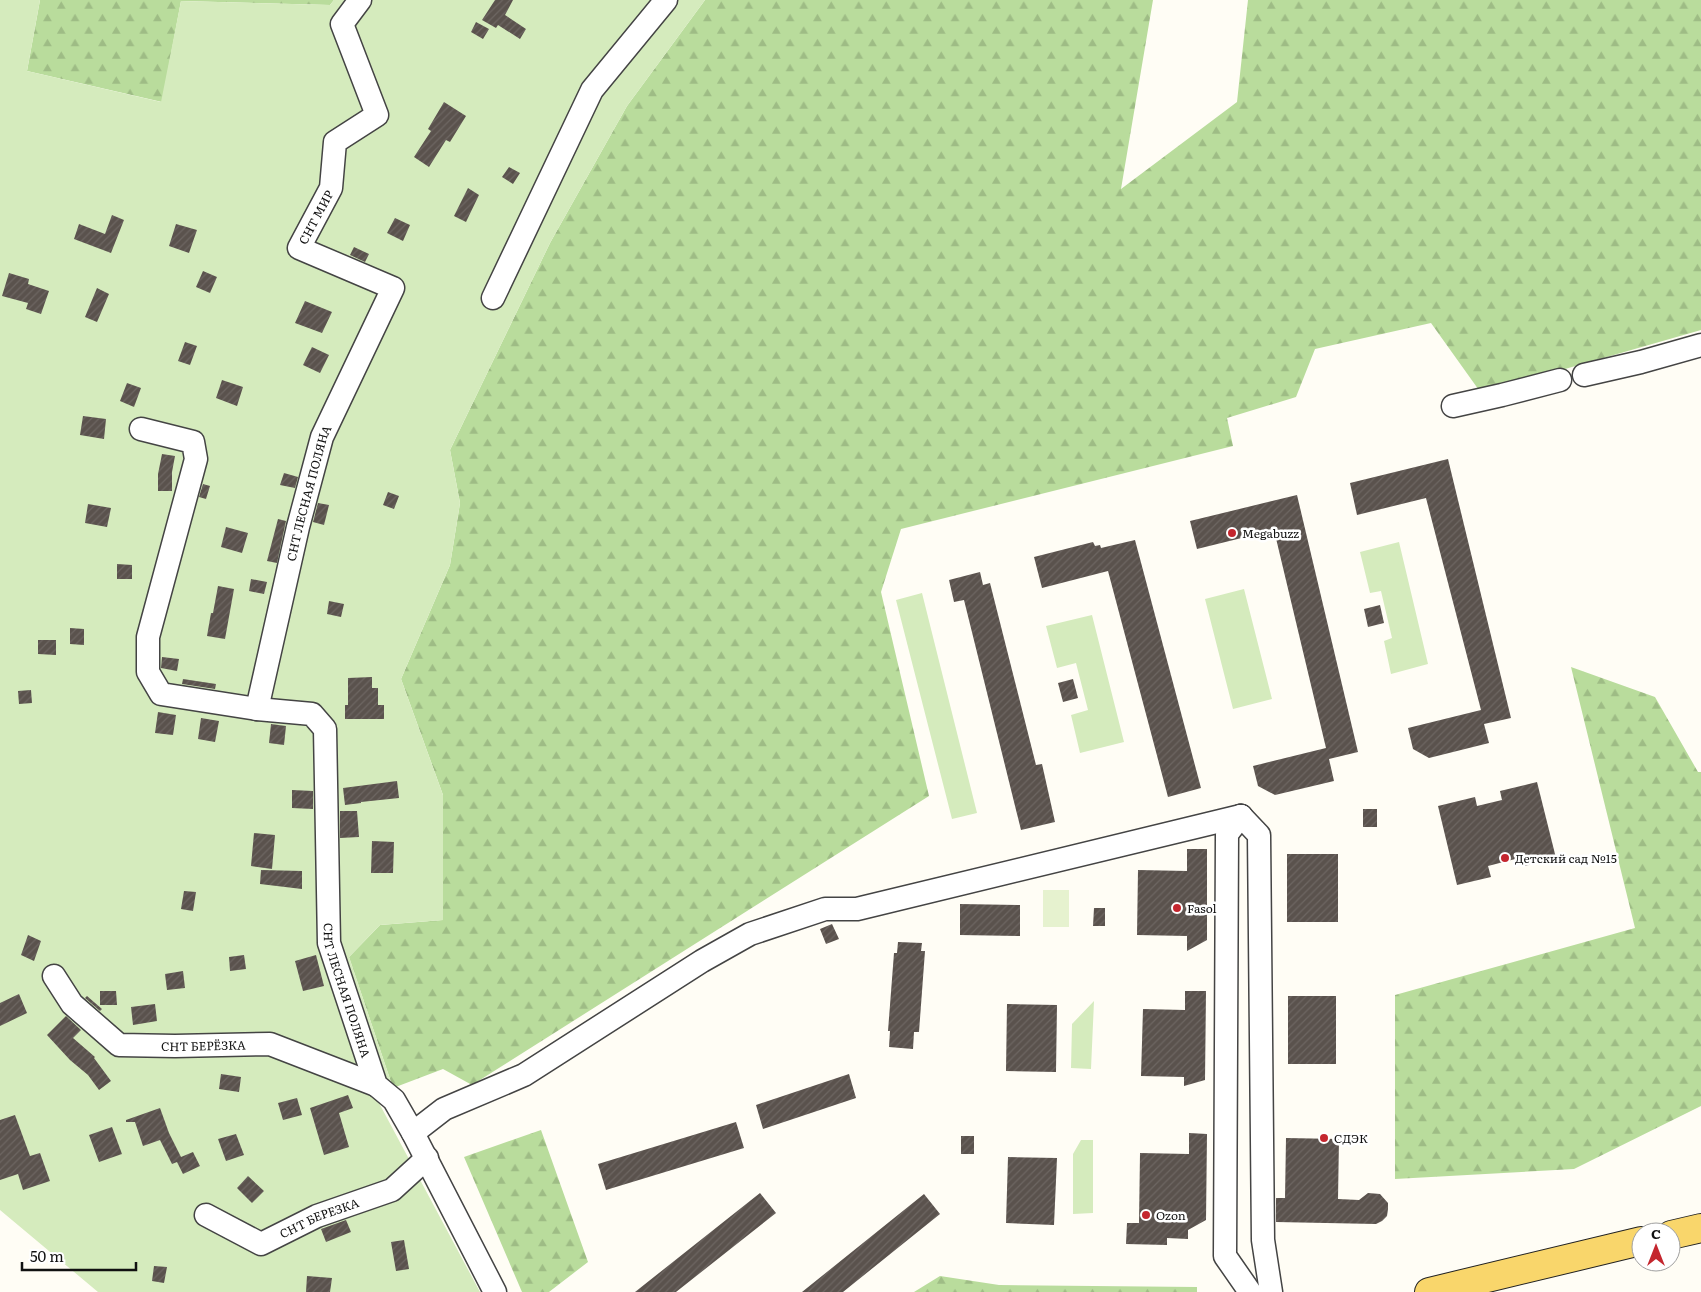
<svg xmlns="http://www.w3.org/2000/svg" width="1701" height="1292" font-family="Literata,serif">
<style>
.forest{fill:url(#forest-firs)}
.park{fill:#d5ebbd}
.pitch{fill:#e6f2cf}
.building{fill:url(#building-hatch)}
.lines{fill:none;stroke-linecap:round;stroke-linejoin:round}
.minor-casing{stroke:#444;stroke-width:25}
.major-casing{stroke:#222;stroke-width:30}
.minor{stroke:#fff;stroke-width:22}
.major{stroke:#f9d66b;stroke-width:28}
.poi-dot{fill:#c4262e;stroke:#fff;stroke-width:2}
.labels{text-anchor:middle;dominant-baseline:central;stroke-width:5;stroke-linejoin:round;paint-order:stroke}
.street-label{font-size:12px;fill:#111;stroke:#fff}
.poi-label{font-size:12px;fill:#111;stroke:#fff;text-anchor:start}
</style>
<defs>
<pattern id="forest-firs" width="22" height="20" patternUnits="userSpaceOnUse" patternTransform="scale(1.25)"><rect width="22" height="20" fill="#b9dc9c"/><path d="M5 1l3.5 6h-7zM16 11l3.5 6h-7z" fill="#9ebc85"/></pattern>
<pattern id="building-hatch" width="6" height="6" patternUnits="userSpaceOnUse" patternTransform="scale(1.25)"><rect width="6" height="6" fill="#5a524d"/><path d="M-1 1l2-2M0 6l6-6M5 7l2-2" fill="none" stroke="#6d6662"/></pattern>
</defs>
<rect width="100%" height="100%" fill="#fffdf5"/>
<path class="forest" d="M 40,0 L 334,0 L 330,5 L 181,1 L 162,102 L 27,71 Z
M 705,0 L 1153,0 L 1121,189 L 1237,102 L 1248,0 L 1701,0 L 1701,330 L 1481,393 L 1431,323 L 1315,349 L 1296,397 L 1227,418 L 1233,446 L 901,529 L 881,592 L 929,796 L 472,1085 L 443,1069 L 393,1088 L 349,957 L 380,925 L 443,920 L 443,795 L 401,679 L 450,565 L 460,503 L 450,450 L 550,243 L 627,106 Z
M 1571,667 L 1655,697 L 1698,772 L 1701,772 L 1701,1106 L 1574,1169 L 1395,1179 L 1395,995 L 1635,928 Z
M 541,1130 L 588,1262 L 549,1292 L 522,1292 L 464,1157 Z
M 940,1276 L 999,1285 L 1197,1287 L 1197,1292 L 914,1292 Z"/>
<path class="park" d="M 0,0 L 40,0 L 27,71 L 161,102 L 181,1 L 330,5 L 334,0 L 705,0 L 627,106 L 550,243 L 450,450 L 460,503 L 450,565 L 401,679 L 443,795 L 443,920 L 380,925 L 349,957 L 393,1088 L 379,1103 L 480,1292 L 98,1292 L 0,1210 Z
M 1399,542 L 1428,664 L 1391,674 L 1384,641 L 1392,638 L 1381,591 L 1370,593 L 1360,552 Z
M 1244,589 L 1272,699 L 1233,709 L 1205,599 Z
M 922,593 L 977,813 L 952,819 L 896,600 Z
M 1092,615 L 1124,742 L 1080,753 L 1071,715 L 1088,710 L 1076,663 L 1057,668 L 1046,626 Z
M 1094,1001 L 1091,1069 L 1071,1068 L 1072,1024 Z
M 1081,1140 L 1093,1140 L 1093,1213 L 1073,1214 L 1073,1154 Z"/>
<path class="pitch" d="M 1043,890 L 1069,890 L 1069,927 L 1043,927 Z"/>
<path class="building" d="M 495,0 L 513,0 L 505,15 L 526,29 L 520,39 L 498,25 L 496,28 L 482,20 Z
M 476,22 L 489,29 L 483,39 L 471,32 Z
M 444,102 L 466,116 L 450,142 L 446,140 L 429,167 L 414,157 L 431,131 L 428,129 Z
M 509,167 L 520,173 L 513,184 L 502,177 Z
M 468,188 L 479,195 L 466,222 L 454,216 Z
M 112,215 L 124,220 L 111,253 L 74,239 L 79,224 L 105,234 Z
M 395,218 L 410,225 L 403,241 L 387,233 Z
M 176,224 L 197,230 L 189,253 L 169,246 Z
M 354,247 L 369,254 L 365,262 L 350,255 Z
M 203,271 L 217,277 L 210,293 L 196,287 Z
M 9,273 L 29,279 L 28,284 L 49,291 L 41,314 L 26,309 L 28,303 L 2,296 Z
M 97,288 L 109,294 L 97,322 L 85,317 Z
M 305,301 L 332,312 L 322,333 L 295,323 Z
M 185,342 L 197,346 L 190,365 L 178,361 Z
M 312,347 L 329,355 L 320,373 L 303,365 Z
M 222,380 L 243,387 L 237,406 L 216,398 Z
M 127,383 L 141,388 L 134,407 L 120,401 Z
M 83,416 L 106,419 L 104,439 L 80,435 Z
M 162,454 L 175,456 L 172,472 L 172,491 L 158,491 L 158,474 Z
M 1448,459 L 1511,718 L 1484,724 L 1489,743 L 1429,758 L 1413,749 L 1408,728 L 1481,710 L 1426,498 L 1357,515 L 1350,483 Z
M 284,473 L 298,477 L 295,488 L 280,485 Z
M 203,484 L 210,486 L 206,499 L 199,497 Z
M 388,492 L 399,496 L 394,509 L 383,505 Z
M 1297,495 L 1358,752 L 1329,759 L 1334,781 L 1275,795 L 1258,786 L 1253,766 L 1326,748 L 1274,530 L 1197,549 L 1190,521 Z
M 318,503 L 329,505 L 324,525 L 313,522 Z
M 88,504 L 111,508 L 107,527 L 85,523 Z
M 278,519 L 286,521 L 277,563 L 267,561 Z
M 226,527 L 248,533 L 242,553 L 221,547 Z
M 1135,540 L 1201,788 L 1168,797 L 1108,571 L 1042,588 L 1034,557 L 1093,542 L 1095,546 L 1100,545 L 1101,548 Z
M 117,564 L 132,565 L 132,579 L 117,579 Z
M 980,572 L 983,585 L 990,583 L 1036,765 L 1042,764 L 1055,822 L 1021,830 L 964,600 L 954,602 L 949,580 Z
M 251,579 L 267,582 L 264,594 L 249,591 Z
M 218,586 L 234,589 L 225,639 L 207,636 L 211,613 L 213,613 Z
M 329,601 L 344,604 L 341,617 L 327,614 Z
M 1380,605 L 1384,623 L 1368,627 L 1364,609 Z
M 70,628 L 84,629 L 84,645 L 70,644 Z
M 38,640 L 56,640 L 56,655 L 38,654 Z
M 162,657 L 179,659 L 177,671 L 161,668 Z
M 372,677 L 372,688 L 378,688 L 378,705 L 384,705 L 384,719 L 345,719 L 345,705 L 348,705 L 348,678 Z
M 183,679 L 216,684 L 215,689 L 182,684 Z
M 1073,679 L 1078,698 L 1063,702 L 1058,683 Z
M 31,690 L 32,703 L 19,704 L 18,691 Z
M 158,712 L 176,715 L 173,735 L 155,733 Z
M 201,718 L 219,721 L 215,742 L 198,739 Z
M 271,724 L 286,726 L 284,745 L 269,743 Z
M 397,781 L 399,798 L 361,802 L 361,803 L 345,805 L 343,788 Z
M 1537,782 L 1556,858 L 1525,866 L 1523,857 L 1488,866 L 1491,877 L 1457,885 L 1438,806 L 1475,797 L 1477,806 L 1502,800 L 1500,791 Z
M 292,790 L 313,791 L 313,809 L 292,808 Z
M 1363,809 L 1377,809 L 1377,827 L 1363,827 Z
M 340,811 L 357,811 L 359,837 L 340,838 Z
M 254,833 L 275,835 L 272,869 L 251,866 Z
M 372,841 L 394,842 L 393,873 L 371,873 Z
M 1187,849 L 1207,849 L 1207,940 L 1187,951 L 1187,936 L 1137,935 L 1138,870 L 1187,871 Z
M 1287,854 L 1338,854 L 1338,922 L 1287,922 Z
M 261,870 L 302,871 L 302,889 L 260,884 Z
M 184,891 L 196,892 L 193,911 L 181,909 Z
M 960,904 L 1020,905 L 1020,936 L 960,935 Z
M 1094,908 L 1105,908 L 1105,926 L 1093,926 Z
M 832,924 L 839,939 L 826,944 L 820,929 Z
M 28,935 L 41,941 L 34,961 L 21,955 Z
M 898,942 L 922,943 L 921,951 L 925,951 L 919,1032 L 914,1032 L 913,1049 L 889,1047 L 890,1031 L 888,1031 L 894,953 L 897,953 Z
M 244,955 L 246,969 L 230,971 L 229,957 Z
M 316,955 L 324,986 L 303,991 L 295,961 Z
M 183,971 L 185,988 L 167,990 L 165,974 Z
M 100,991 L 116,991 L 117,1005 L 100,1005 Z
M 1185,991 L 1206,991 L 1205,1080 L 1184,1086 L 1184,1077 L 1141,1076 L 1143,1009 L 1185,1010 Z
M 19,994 L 27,1013 L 0,1026 L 0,1003 Z
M 87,996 L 102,1009 L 100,1011 L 85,998 Z
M 1288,996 L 1336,996 L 1336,1064 L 1288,1064 Z
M 155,1004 L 157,1021 L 133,1025 L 131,1007 Z
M 1007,1004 L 1057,1005 L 1056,1072 L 1006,1071 Z
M 66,1016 L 81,1030 L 73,1038 L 95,1057 L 94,1058 L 111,1081 L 99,1090 L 88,1075 L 70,1060 L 47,1035 Z
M 221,1074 L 241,1077 L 239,1092 L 219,1089 Z
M 849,1074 L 856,1098 L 763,1129 L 756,1105 Z
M 348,1095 L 353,1108 L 339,1113 L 349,1147 L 324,1155 L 310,1108 Z
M 297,1098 L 302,1115 L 283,1120 L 278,1103 Z
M 160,1108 L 169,1133 L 181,1157 L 193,1152 L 200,1166 L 183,1174 L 177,1162 L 172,1164 L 160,1140 L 143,1146 L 135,1122 L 126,1122 L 126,1120 Z
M 15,1115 L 30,1156 L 40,1153 L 50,1181 L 23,1190 L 18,1174 L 0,1180 L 0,1120 Z
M 736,1122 L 744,1148 L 606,1190 L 598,1164 Z
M 112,1127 L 122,1154 L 99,1162 L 89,1135 Z
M 1189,1133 L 1207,1134 L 1206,1220 L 1188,1230 L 1188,1239 L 1167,1238 L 1167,1245 L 1126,1244 L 1127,1223 L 1139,1223 L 1140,1153 L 1189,1154 Z
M 236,1134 L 244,1155 L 226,1161 L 218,1139 Z
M 961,1136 L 974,1136 L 974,1154 L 961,1154 Z
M 1286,1138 L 1339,1139 L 1338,1199 L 1359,1200 L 1368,1193 L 1380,1194 L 1388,1203 L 1388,1209 L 1387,1216 L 1382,1221 L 1376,1224 L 1276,1222 L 1276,1198 L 1285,1198 Z
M 1008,1157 L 1057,1158 L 1054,1225 L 1006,1223 Z
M 248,1176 L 264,1191 L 252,1203 L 237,1188 Z
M 760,1193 L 776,1213 L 676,1292 L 635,1292 Z
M 924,1194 L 940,1214 L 843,1292 L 802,1292 Z
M 346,1220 L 351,1232 L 326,1242 L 321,1229 Z
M 404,1240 L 409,1269 L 396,1271 L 391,1242 Z
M 154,1266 L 167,1267 L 164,1283 L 152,1281 Z
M 307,1276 L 332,1278 L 330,1292 L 306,1292 Z"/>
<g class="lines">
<g class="minor-casing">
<g id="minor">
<path d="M 493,298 L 592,90 L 666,0"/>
<path d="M 1584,375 L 1641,362 L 1701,345"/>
<path d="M 1453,406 L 1502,395 L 1560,380"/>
<path id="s1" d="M 141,429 L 193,442 L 196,459 L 148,637 L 148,672 L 161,694 L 257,709 L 312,714 L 325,729 L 329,943 L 376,1085 L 394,1100 L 413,1133 L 495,1292"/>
<path id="s2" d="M 257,709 L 298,527 L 322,437 L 393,288 L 299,248 L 331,188 L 335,142 L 377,115 L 342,24 L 360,0"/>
<path d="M 1241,816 L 1227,834 L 1225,1256 L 1250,1292"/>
<path d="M 1241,816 L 1259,835 L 1263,1240 L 1271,1292"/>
<path id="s3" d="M 54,976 L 72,1004 L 119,1045 L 175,1046 L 270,1044 L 376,1085"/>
<path d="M 413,1133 L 444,1109 L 524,1075 L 702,961 L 750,934 L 825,909 L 857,909 L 1241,816"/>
<path id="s4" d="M 206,1215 L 261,1244 L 317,1216 L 392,1190 L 427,1158"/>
</g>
</g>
<g class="major-casing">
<path id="major" d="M 1671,1235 L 1701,1228
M 1429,1292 L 1641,1241"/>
</g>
<use href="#minor" class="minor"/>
<use href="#major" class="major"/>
</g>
<g class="poi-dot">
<circle cx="1232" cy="533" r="5"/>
<circle cx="1505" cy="858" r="5"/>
<circle cx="1177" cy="908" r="5"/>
<circle cx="1324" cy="1138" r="5"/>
<circle cx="1146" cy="1215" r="5"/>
</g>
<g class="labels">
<g class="street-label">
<text stroke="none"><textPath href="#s2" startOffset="582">СНТ МИР</textPath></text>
<text stroke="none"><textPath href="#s2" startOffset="222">СНТ ЛЕСНАЯ ПОЛЯНА</textPath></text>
<text stroke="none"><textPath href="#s1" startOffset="752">СНТ ЛЕСНАЯ ПОЛЯНА</textPath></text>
<text stroke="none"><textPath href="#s3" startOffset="180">СНТ БЕРЁЗКА</textPath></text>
<text stroke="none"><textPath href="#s4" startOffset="126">СНТ БЕРЕЗКА</textPath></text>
</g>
<g class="poi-label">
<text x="1242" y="533">Megabuzz</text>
<text x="1515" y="858">Детский сад №15</text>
<text x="1187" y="908">Fasol</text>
<text x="1334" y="1138">СДЭК</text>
<text x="1156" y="1215">Ozon</text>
</g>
</g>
<g transform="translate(1656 1247)"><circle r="24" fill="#ffffff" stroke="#a0a0a0"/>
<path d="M0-4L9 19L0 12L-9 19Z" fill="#c4262e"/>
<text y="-8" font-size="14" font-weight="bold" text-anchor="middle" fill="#111111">С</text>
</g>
<path d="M22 1262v8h114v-8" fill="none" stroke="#111111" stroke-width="2.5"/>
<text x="30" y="1262" font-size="15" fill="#111111" stroke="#ffffff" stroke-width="4" paint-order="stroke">50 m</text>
</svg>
